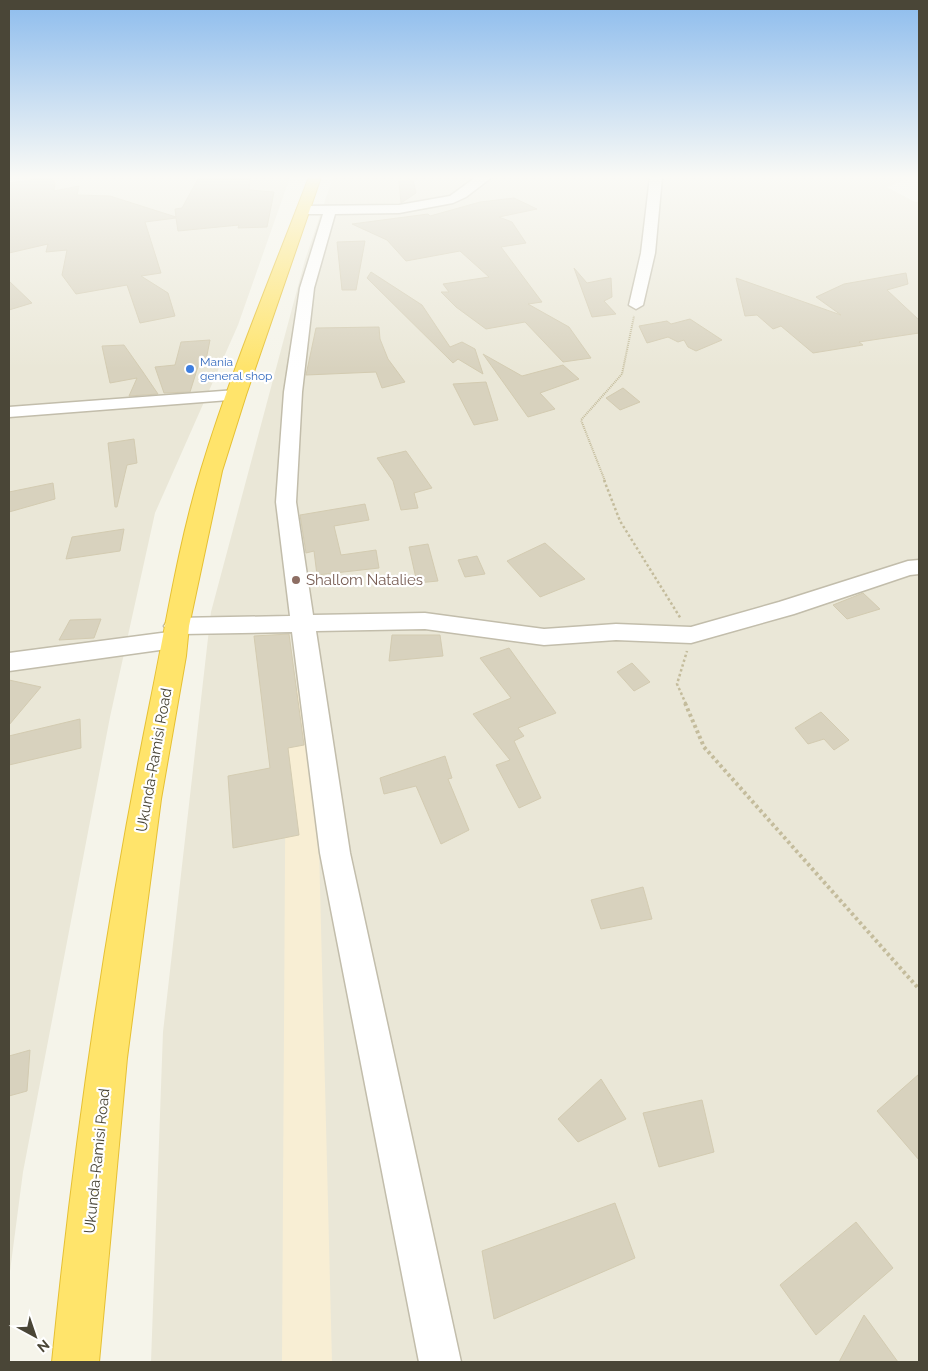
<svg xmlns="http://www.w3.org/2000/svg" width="928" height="1371" font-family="Raleway,sans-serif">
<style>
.residential{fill:#eae7d7}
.commercial{fill:#f8eed4}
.building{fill:#d8d2be;stroke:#d3cbb1}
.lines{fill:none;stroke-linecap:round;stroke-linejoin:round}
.minor-casing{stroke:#c2bdab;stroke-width:3}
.highway-casing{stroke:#e6c033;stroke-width:2}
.path-far2{stroke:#c4bc9c;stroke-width:2;stroke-dasharray:1 1;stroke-linecap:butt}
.path-far1{stroke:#c4bc9c;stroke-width:2.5;stroke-dasharray:2.5 2.5;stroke-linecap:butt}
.path{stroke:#c4bc9c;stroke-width:4;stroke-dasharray:3 3;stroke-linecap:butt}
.minor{fill:#fff;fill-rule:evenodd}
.highway{fill:#ffe46b;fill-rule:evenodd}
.shop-dot{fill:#3f7fe0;stroke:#fff;stroke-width:2}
.education-dot{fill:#8d6e63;stroke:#fff;stroke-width:2}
.labels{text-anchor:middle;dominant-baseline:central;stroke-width:4.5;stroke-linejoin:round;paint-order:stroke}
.far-shop-label{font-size:12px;fill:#366cbe;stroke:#fff;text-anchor:start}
.education-label{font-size:15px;fill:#785e54;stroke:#fff;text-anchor:start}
.street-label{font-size:15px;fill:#4a4637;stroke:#fff}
</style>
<rect width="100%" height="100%" fill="#f5f4ea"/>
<path class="residential" d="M 9,177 L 290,177 L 238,325 L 155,513 L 110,717 L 23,1172 L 9,1279 Z
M 333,177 L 911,177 L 887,187 L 915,202 L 919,202 L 919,1362 L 151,1362 L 163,1032 L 211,612 L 305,260 Z"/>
<path class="commercial" d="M 315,689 L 332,1362 L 282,1362 L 286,692 Z"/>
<path class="building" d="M 51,177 L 55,183 L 54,191 L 79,186 L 77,195 L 110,196 L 176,217 L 175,209 L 182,208 L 199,177 L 250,177 L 249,190 L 274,192 L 267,227 L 238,228 L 239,225 L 178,231 L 176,218 L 145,222 L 161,273 L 141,276 L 168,293 L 175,316 L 140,323 L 127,285 L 76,294 L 62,275 L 67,250 L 46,252 L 48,244 L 9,253 L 9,183 Z
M 413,180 L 416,193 L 401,203 L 399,181 Z
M 514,198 L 537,209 L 499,217 L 512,222 L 526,243 L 501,247 L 542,302 L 528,304 L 569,327 L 591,358 L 563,362 L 525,322 L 486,329 L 456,307 L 441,292 L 449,292 L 443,284 L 489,277 L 460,251 L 406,261 L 387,240 L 352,224 L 428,214 L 430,216 L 480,202 Z
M 365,241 L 356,290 L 342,290 L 337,242 Z
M 574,268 L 587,283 L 611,278 L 612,297 L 604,301 L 616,314 L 592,317 Z
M 371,272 L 422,305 L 450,347 L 462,342 L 475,349 L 483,374 L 458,359 L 453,363 L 367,278 Z
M 906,273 L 908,284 L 887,290 L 919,320 L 919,333 L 859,342 L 863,345 L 813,353 L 781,326 L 773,329 L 757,315 L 745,316 L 736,278 L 841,315 L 816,297 L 844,284 Z
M 9,281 L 32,303 L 9,310 Z
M 690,319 L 722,340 L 696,351 L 688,347 L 684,340 L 678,342 L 668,337 L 647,343 L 639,326 L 667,321 L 671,324 Z
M 379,327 L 380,339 L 388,359 L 405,382 L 382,388 L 376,372 L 306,375 L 316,328 Z
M 210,340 L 206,360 L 200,360 L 190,392 L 164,393 L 155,367 L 175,365 L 181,342 Z
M 124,345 L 143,372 L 158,394 L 129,396 L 137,378 L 110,383 L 102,346 Z
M 483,354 L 522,376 L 563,365 L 579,379 L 540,393 L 555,409 L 528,417 Z
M 486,382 L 498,420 L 474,425 L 453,384 Z
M 623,388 L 640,402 L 620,410 L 606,398 Z
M 134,439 L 137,463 L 127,465 L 117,507 L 115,507 L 108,443 Z
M 406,451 L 432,488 L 414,493 L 418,508 L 401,510 L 393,481 L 377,458 Z
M 53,483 L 55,499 L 9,512 L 9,492 Z
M 365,504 L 369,520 L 334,526 L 341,555 L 376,550 L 379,568 L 317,575 L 314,551 L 306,553 L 300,515 Z
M 124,529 L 120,551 L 66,559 L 72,537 Z
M 545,543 L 585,579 L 540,597 L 507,561 Z
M 428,544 L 438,581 L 417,583 L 409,547 Z
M 477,556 L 485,574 L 465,577 L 458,560 Z
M 863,593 L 880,609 L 847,619 L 833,605 Z
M 101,619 L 94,638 L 59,640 L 70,620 Z
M 289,634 L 304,745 L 288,748 L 299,835 L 233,848 L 228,776 L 270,768 L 254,636 Z
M 392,635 L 440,635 L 443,656 L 389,661 Z
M 509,648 L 556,713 L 518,728 L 524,736 L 514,741 L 541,798 L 519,808 L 496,765 L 510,760 L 473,714 L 511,698 L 480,658 Z
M 632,663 L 650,682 L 634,691 L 617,672 Z
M 9,680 L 41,687 L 9,725 Z
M 821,712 L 849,740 L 834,750 L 824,739 L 808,744 L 795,728 Z
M 80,719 L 81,748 L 9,765 L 9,736 Z
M 445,756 L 452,778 L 448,779 L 469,830 L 441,844 L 416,786 L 384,794 L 380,778 Z
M 643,887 L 652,919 L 601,929 L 591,900 Z
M 30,1050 L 27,1091 L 9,1096 L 9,1056 Z
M 919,1074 L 919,1160 L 877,1111 Z
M 601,1079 L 626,1119 L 578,1142 L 558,1119 Z
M 702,1100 L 714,1152 L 659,1167 L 643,1113 Z
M 615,1203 L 635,1258 L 494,1319 L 482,1251 Z
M 856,1222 L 893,1268 L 816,1335 L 780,1285 Z
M 864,1315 L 898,1362 L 839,1362 Z"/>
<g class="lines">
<g class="minor-casing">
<path id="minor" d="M 476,177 L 492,177 L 466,197 L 453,203 L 399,213 L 335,214 L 314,288 L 302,392 L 296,502 L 313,615 L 425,613 L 544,629 L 616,624 L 691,627 L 779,602 L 908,561 L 919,560 L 919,574 L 910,575 L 794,614 L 691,643 L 616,640 L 544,645 L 425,629 L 316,631 L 350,853 L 461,1362 L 419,1362 L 320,853 L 292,632 L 182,634 L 186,640 L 182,646 L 174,648 L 9,671 L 9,653 L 169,632 L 164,626 L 168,620 L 176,618 L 290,616 L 276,502 L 284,392 L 300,288 L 323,214 L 303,214 L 297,210 L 303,206 L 399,205 L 450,196 Z
M 650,177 L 662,177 L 655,253 L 643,305 L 636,309 L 629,305 L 641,253 Z
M 236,390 L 242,391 L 245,395 L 242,399 L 9,417 L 9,407 Z"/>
</g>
<g class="highway-casing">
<path id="highway" d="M 309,177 L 321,177 L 246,395 L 222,471 L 189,626 L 186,656 L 161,799 L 127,1058 L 99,1362 L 52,1362 C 74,1141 106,920 150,703 C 166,625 178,546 201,470 C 231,371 272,274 309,177 Z"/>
</g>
<path class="path-far2" d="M 605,481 L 581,420 L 622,374 L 634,316"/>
<path class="path-far1" d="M 604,480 L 620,521 L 681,619
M 686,704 L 677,684 L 687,651"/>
<path class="path" d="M 685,703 L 704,747 L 919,989"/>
<use href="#minor" class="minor"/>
<use href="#highway" class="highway"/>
</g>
<linearGradient id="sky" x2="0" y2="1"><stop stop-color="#8dbced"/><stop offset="0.48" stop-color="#fafaf6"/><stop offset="1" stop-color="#fafaf6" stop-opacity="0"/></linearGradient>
<rect width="928" height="369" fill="url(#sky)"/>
<circle class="shop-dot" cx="190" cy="369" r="5"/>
<circle class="education-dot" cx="296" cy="580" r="5"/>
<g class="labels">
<g class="far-shop-label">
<text x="200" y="362">Mania<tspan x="200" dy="14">general shop</tspan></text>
</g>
<g class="education-label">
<text x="306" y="580">Shallom Natalies</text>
</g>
<g class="street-label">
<text transform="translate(154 760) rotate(-80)">Ukunda-Ramisi Road</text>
<text transform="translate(97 1161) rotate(-84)">Ukunda-Ramisi Road</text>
</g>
</g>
<rect width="928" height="1371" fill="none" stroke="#4a4637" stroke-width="20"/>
<g transform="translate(35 1336) rotate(140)" stroke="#ffffff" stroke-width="4" paint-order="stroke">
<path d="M0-4L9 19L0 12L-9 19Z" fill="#4a4637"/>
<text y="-8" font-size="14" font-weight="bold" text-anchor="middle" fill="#4a4637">N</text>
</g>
</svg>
